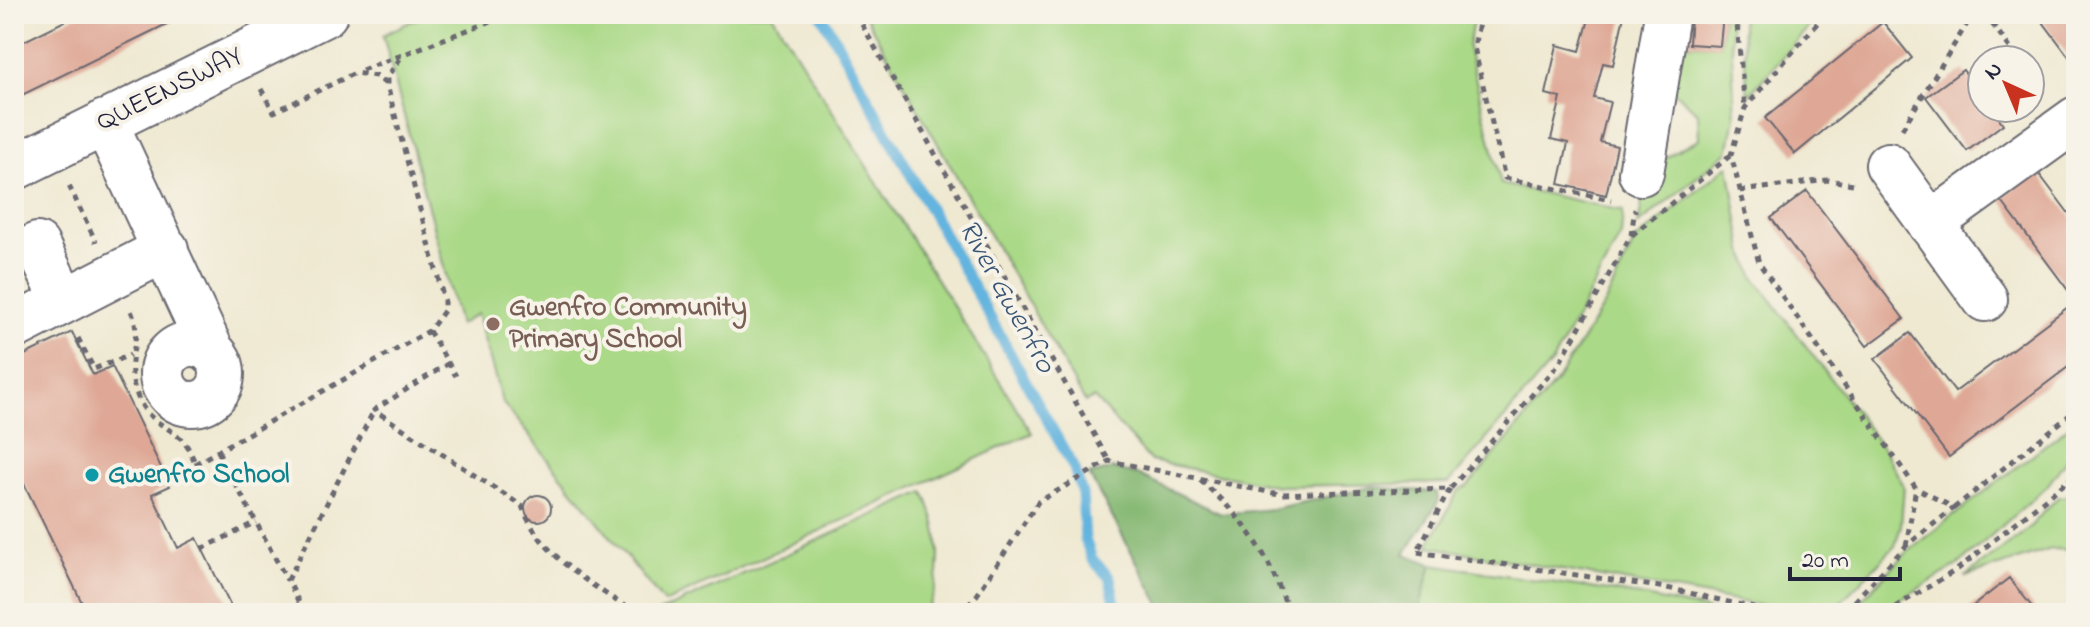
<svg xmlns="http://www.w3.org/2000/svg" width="2090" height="627" font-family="'Indie Flower',sans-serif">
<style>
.green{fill:#aad987;stroke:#667e61;stroke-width:2}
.forest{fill:#87b974;stroke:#546e58;stroke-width:2}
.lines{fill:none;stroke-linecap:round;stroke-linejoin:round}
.stream{stroke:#63b4de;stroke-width:11}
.building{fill:#dfa896}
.minor-casing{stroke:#6a6870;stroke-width:48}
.path{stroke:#6a6870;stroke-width:5;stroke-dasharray:6 6;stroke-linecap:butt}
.minor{stroke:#fff;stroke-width:44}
.education-dot{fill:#8d6e63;stroke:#f7f3e8;stroke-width:3}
.culture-dot{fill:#0f9aa8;stroke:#f7f3e8;stroke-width:3}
.labels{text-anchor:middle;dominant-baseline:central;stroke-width:8;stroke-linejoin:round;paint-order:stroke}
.street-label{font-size:28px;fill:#22223b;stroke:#f7f3e8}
.education-label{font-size:28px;font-weight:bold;fill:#785e54;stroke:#f7f3e8;text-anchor:start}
.culture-label{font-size:28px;font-weight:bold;fill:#0d838f;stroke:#f7f3e8;text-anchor:start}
.water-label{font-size:30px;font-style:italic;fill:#395574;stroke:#f7f3e8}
</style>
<rect width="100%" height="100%" fill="#f7f3e8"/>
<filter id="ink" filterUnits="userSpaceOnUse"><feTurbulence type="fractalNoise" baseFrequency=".0125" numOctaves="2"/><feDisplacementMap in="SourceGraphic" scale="16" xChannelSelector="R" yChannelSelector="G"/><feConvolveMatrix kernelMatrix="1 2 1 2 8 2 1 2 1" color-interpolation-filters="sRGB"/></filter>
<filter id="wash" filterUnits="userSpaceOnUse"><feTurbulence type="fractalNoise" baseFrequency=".006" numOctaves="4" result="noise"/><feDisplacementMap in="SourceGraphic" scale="32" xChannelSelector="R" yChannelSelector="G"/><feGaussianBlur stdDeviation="1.8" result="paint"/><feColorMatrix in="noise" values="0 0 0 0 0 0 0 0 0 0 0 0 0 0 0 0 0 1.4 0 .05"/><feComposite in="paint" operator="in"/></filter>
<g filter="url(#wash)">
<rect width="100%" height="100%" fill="#efe9d2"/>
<path class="green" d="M 426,14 L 772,14 L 1032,433 L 664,603 L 502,402 L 477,314 L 459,325 L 383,35 Z
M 864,14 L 1474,14 L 1468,48 L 1501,184 L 1623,211 L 1621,235 L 1553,361 L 1449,483 L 1279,486 L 1151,461 L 1094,398 L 1085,402 Z
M 1723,14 L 1730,14 L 1735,117 L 1728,152 L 1638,225 C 1647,172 1649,163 1699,139 L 1698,113 L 1670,88 L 1673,55 L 1689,44 L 1720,45 Z
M 1741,14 L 1820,14 L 1748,96 Z
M 1729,165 L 1743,250 L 1755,278 L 1884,450 L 1904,486 L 1901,525 L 1895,546 L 1830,613 L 1803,613 L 1428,546 L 1459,490 L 1468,486 L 1556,382 L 1605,303 L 1635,241 Z
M 2076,421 L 2076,446 L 2047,486 L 1958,565 L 1883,610 L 1849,613 L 1909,550 Z
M 924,492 C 942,530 945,575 926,613 L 657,613 Z
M 2071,496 L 2076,498 L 2076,550 L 2051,549 L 1965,577 L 2027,530 L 2058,497 Z
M 1432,564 L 1635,595 L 1721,613 L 1418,613 Z"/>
<path class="forest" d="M 1113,469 L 1141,476 L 1221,514 L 1272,509 L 1372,487 L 1437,492 L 1438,502 L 1405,554 L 1432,564 L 1418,613 L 1158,613 L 1160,604 L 1089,475 Z"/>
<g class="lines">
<path class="stream" d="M 821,14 L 1074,468 L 1082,494 L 1085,539 L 1092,559 L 1110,578 L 1117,613"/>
</g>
<g id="blocks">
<path class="building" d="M 79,14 L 181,17 L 14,99 L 14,46 Z
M 1572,14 L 1624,16 L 1613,65 L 1603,63 L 1594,98 L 1610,102 L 1600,142 L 1617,146 L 1606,195 L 1559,184 L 1568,143 L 1551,139 L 1561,98 L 1546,94 L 1557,45 L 1580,51 L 1589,19 Z
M 1691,14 L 1723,14 L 1720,46 L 1689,44 Z
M 2037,14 L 2076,14 L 2076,66 Z
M 1883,22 L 1912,58 L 1795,154 L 1765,118 Z
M 1963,70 L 1982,95 L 1982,108 L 1992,108 L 2003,124 L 1967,151 L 1926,97 Z
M 2037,171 L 2076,223 L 2076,301 L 2000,199 Z
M 1807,191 L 1904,319 L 1867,346 L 1771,218 Z
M 2076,301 L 2076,361 L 1949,457 L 1875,359 L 1910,333 L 1955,392 Z
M 72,332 L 93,375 L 112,366 L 170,486 L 152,494 L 178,548 L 197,538 L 234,613 L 87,613 L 14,463 L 14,443 L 21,439 L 14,424 L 14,412 L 17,410 L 14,403 L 14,360 Z
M525 508a13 13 0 1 1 26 0a13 13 0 1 1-26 0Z
M 2009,578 L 2037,613 L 1964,613 Z"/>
</g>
</g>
<g filter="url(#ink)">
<use href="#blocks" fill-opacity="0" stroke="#6a6870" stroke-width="2"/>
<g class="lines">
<g class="minor-casing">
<path id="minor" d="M 105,122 L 212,352
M 1888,165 L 1985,299
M 14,168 L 325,14
M 1641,173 L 1667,14
M 1930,224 L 2076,119
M 37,245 L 64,301
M 14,327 L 166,249
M162 374a30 30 0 1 1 60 0a30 30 0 1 1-60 0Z"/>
</g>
<path class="path" d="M 856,14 L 1109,461
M 1481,14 L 1474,47 L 1505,178 L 1611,200
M 1736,14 L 1745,108
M 1825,14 L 1745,108 L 1731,155 L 1759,263 L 1916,488 L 1954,508 L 1906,546 L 1843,613
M 1985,14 L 2019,60
M 362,70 L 510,14
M 2030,74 L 2044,93
M 261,89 L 274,112 L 355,73 L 376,76 L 387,85
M 1902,129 L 1973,14
M 69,186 L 96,242
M 1740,191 L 1828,180 L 1853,184
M 1632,235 L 1731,155
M 131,311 C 145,339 122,359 137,395 C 147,421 161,422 179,437 C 189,444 195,464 200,475
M 429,331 L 456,376
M 78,338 L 94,369 L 130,355
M 449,363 L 374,410 L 522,506 C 541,557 592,584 635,613
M 218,451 L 287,580
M 195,464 L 429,331 L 444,311 L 444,300 L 387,85 L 387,77 L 402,56
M 1200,480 C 1250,525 1266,550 1289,613
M 2069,480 L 2076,468
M 1450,489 L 1417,552 L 1667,588 L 1777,613
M 1954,508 L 2076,410
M 1906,546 L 1916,488
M 202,549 L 256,522
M 304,613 L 288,580 L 374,410
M 959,613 L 977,595 L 1038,502 L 1109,461 L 1279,494 L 1450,489 L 1559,364 L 1631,235 L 1635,209
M 1885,613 L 1958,569 L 2069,480 L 2076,482"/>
<use href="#minor" class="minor"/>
</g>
</g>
<circle class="education-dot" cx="493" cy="324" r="8"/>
<circle class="culture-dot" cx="92" cy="475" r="8"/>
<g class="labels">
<g class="street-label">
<text transform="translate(170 90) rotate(-26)">QUEENSWAY</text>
</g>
<g class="education-label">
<text x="509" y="308">Gwenfro Community<tspan x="509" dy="32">Primary School</tspan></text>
</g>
<g class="culture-label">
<text x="108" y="475">Gwenfro School</text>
</g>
<g class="water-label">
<text transform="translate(1006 297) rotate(61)">River Gwenfro</text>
</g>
</g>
<rect width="2090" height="627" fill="none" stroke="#f7f3e8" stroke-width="48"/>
<g transform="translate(2006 84) rotate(316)"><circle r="38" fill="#f7f3e8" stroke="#a29fa3" stroke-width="2"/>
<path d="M0-6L14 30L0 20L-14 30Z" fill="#c8321e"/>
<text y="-12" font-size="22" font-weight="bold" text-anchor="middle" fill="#22223b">N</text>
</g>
<path d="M1790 567v12h110v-12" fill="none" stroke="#22223b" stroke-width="4"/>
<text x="1802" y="567" font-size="24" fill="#22223b" stroke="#f7f3e8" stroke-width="6" paint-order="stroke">20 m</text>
</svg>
